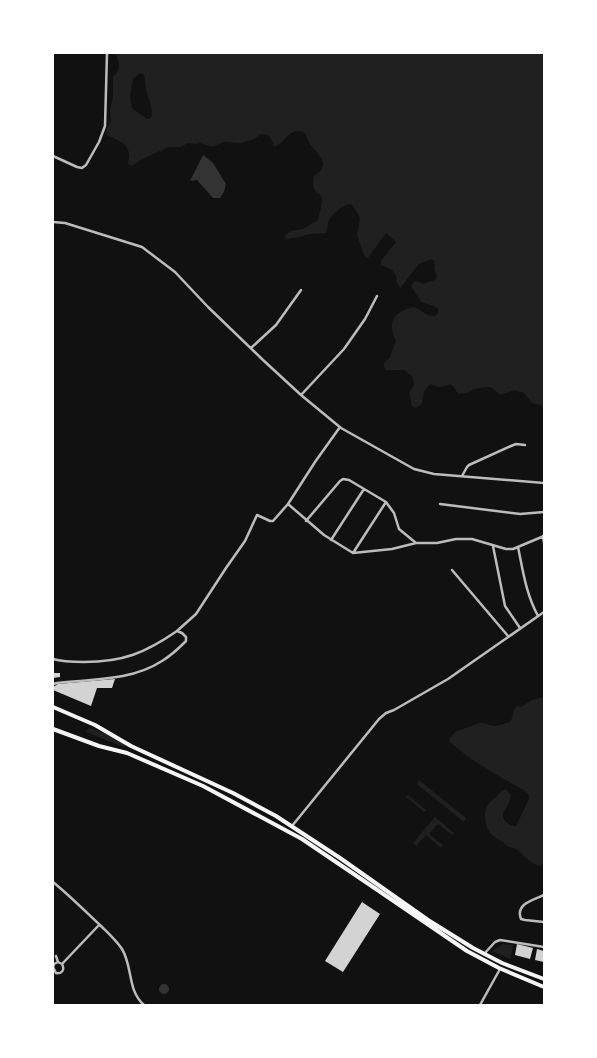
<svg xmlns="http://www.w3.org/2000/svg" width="597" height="1058" font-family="Montserrat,sans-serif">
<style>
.green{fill:#202020;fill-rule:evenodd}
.water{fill:#333}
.building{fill:#d3d3d3}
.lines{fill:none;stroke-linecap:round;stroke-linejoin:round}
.minor{stroke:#bcbcbc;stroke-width:2.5}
.secondary{stroke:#f5f5f5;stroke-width:4}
</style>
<rect width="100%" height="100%" fill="#111"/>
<path class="green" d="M 117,53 L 544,53 L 544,408 L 540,405 L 532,403 L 524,393 L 515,390 L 500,395 L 491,387 L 487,387 L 474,389 L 467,393 L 458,394 C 450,379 451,386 440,387 C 436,387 433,385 430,384 C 428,386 425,390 424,392 C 421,401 426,403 415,408 L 412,406 L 409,393 L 414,385 L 413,377 L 404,370 L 386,370 L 384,367 L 384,363 L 390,357 L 396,340 C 393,336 393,333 392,328 C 391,314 402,311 413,307 C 422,309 426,317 435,316 L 438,313 L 438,308 L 434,306 L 421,302 L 411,286 L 413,283 L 416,281 L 423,284 L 435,280 L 437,277 L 434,269 L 435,266 L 434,261 L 431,259 L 419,264 L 400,288 L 396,281 L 397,277 L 392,270 L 381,265 L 381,261 L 396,242 L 386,233 L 368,258 L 364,255 L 357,235 L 360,219 L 359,215 L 351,204 C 345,203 332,214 329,220 C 327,224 328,228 326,233 L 309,234 L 300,237 L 287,239 L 284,236 L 291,231 L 303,229 L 318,220 C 319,215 323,202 322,198 C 320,194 321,196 318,194 C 312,189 313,182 314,176 C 332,165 319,155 310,144 C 306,138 307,131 299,131 C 287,131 284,144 274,147 C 272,139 270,133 261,134 L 254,139 L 241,143 L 224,142 L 212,147 L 200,143 L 196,144 L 188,143 L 181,147 L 169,147 L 142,159 L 132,166 L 128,164 C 128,161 130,157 129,154 C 128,142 116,140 107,135 L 106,131 L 111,120 L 110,110 L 113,97 L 113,77 C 122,68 119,64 116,54 ZM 140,73 L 143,74 C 146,79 145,84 146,90 C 148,100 154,107 151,118 L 147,119 L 132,108 L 131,104 L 130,95 L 133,79 Z
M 544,697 L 544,821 L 543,826 L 544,833 L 544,864 L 538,866 C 529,862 524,855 516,849 C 514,848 512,848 510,847 C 508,847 505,844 503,842 C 491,835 486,832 485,816 C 485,807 488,803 495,798 C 499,795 500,791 506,789 L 511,795 L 509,803 L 503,813 L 503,817 C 505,823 510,826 516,826 L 528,801 C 530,797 529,794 525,791 C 499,776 472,762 450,742 L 450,738 L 455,732 L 479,723 C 484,722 487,725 492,726 C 495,727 508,723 511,721 L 514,710 L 517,706 L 521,707 L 532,700 Z
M 89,728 L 106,734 L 125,744 L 124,747 L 86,732 Z
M 419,780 L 466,818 L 464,822 L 417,784 Z
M 408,795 L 426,810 L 424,812 L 406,797 Z
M 435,817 L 454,833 L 452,835 L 438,824 L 429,834 L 443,845 L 441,848 L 426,835 L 416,846 L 413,843 Z
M 503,944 L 513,945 L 510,959 L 492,951 Z"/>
<path class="water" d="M 203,155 L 213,163 L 226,184 L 224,192 L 220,198 L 213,198 L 197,180 L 190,181 Z
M159 989a5 5 0 1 1 10 0a5 5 0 1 1-10 0Z"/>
<path class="building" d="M 53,673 L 60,673 L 60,677 L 53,678 Z
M 115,679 L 112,688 L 97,688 L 91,706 L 53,690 L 53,687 L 58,684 Z
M 362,902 L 380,914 L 343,972 L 325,961 Z
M 517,944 L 533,948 L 530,959 L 515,955 Z
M 537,949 L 544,951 L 544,962 L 535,960 Z"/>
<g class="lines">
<path class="minor" d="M 53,156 L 77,167 L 82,168 L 86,165 L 99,142 L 105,126 L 107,53
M 53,222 L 65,223 L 142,247 L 175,272 L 208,307 L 263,360 L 301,395 L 341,428 L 414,469 L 434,474 L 544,483
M 251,348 L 276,325 L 301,290
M 301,395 L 344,349 L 365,319 L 377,296
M 340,427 L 315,462 L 288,504 L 324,535 L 353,553 L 392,549 L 416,543
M 462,476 L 467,467 L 469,465 L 511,446 L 516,444 L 525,445
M 386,502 L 394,513 L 399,529 L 416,543 L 437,543 L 456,539 L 472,539 L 506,549 L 513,549 L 544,536
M 440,504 L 520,514 L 544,512
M 306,521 L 340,481 L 343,479 L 349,480 L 386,502 L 353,553
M 543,536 L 544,543
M 331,540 L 364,489
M 493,546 L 505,606 L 520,628
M 518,547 C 523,571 526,594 538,616
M 452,570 L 508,636
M 177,631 L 196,614 L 226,568 L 245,541 L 257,515 L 270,521 L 273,521 L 288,504
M 53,659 C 63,662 74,662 84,662 C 123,662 145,653 177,631 L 182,633 L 186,637 L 186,641 L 184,643 C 177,650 170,656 162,661 C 131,681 93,679 57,683 L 53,684
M 292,826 L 379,719 L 386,713 L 394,710 L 448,679 L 544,612
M 53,882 C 70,896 85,911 101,926 C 108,933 116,940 122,949 C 133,967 127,990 144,1005
M 544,895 C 533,900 515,904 521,919 L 525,920 L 544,922
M 484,954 L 495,942 L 500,940 L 544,947
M 56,956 L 58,962
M 62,964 L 99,925
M 53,967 L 56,973 C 62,974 65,970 62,964
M 53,967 L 54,964 L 58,962 L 62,964
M 480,1005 L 500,969"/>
<path class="secondary" d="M 53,707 L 95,725 L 131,746 L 233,793 L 276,816 L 340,858 L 428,920 L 473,948 L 502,963 L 544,979
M 53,729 L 99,746 L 127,753 L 203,786 L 302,839 L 376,889 L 467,951 L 499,968 L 544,987"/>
</g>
<rect width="597" height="1058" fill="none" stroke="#ffffff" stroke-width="108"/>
</svg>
